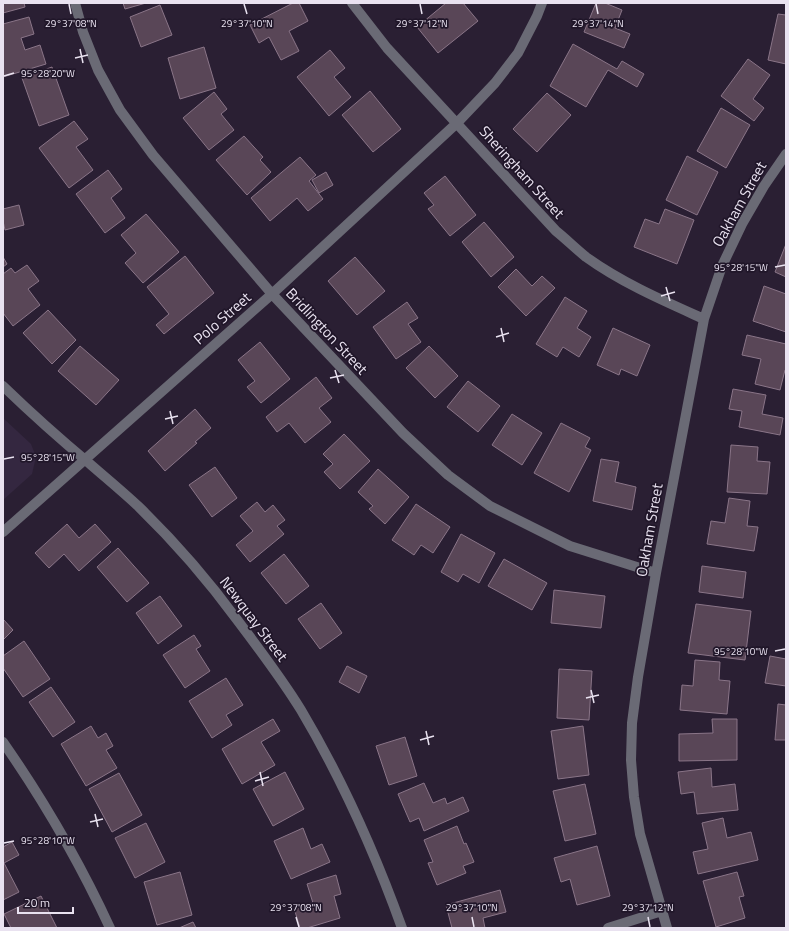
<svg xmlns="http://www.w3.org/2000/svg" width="789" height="931" font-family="'Titillium Web',sans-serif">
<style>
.built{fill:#342740}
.building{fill:#594657;stroke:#8a7588}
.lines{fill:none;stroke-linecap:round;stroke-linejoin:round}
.minor{stroke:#6a6a75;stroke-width:10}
.ticks{fill:none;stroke:#e9e2f0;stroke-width:1.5}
.labels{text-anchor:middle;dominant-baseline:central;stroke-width:3.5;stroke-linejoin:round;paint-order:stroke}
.street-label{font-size:15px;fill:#e9e2f0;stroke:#201629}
.ticks-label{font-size:10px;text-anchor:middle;fill:#e9e2f0;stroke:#201629;stroke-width:3.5;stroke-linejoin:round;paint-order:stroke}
</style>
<rect width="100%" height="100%" fill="#2a1f33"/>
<path class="built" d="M 3,418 L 31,444 L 36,457 L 32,474 L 3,500 Z"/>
<path class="building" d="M 3,3 L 24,3 L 25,7 L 3,13 Z
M 123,3 L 146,3 L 125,9 Z
M 293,3 L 299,3 L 308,21 L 289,31 L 299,51 L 281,60 L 269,37 L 259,43 L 250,25 Z
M 446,3 L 463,3 L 478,21 L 438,53 L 417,27 Z
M 596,3 L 605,3 L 622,10 L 615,28 L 630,34 L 624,48 L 584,32 Z
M 160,5 L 172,35 L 141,47 L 130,17 Z
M 778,14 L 786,15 L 786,64 L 768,60 Z
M 29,17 L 34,34 L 21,38 L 25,50 L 40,45 L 46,64 L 3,77 L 3,24 Z
M 573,44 L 617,69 L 622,61 L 644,74 L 637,87 L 608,70 L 586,107 L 550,86 Z
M 204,47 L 216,88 L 180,99 L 168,58 Z
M 330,50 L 345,68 L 334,77 L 351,97 L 329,116 L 297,77 Z
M 748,59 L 770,75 L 753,99 L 764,108 L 754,121 L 721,96 Z
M 52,67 L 69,115 L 39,126 L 22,78 Z
M 370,91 L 401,129 L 373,152 L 342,115 Z
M 214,92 L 227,109 L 221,114 L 234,130 L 209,150 L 183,118 Z
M 547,93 L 571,115 L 537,152 L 513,129 Z
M 721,108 L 750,125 L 726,168 L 697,151 Z
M 74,121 L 88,139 L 76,147 L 93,170 L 69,188 L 39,148 Z
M 244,136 L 263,157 L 260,160 L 271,172 L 247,195 L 216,160 Z
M 687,156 L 718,172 L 697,215 L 666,200 Z
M 300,157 L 316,175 L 309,181 L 323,199 L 308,211 L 297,198 L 270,221 L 251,198 Z
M 108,170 L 122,189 L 111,198 L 125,218 L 105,233 L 76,194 Z
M 326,172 L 333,185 L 319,193 L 312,180 Z
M 445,176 L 476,215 L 450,236 L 428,209 L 434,205 L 424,193 Z
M 19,205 L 24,225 L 5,230 L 3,221 L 3,209 Z
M 665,209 L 694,220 L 677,264 L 634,247 L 645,219 L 659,224 Z
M 146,214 L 179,252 L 143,283 L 125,263 L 136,253 L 121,235 Z
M 484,222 L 514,257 L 491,277 L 462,242 Z
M 786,244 L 786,277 L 775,272 Z
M 185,256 L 214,293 L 164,334 L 156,325 L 169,314 L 147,287 Z
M 3,257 L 7,264 L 3,267 Z
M 355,257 L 385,291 L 357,315 L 328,281 Z
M 27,265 L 39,281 L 28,289 L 40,305 L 13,326 L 3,313 L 3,274 L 11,268 L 15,273 Z
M 516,269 L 532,286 L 542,276 L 555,288 L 526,316 L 498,287 Z
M 764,286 L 786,294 L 786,332 L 753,321 Z
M 565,297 L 587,311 L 577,328 L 591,337 L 579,357 L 563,347 L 557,357 L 536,344 Z
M 407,302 L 418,318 L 408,324 L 421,342 L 396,359 L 373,327 Z
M 48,310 L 76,340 L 52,364 L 23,333 Z
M 613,328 L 650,345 L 637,376 L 621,369 L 619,375 L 597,365 Z
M 747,335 L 786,344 L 786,370 L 785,370 L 780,390 L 755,384 L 761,359 L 742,355 Z
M 260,342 L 290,379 L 261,403 L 247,387 L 255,381 L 238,360 Z
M 80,346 L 119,380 L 96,405 L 58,371 Z
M 429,346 L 458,376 L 435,398 L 406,368 Z
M 316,377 L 332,398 L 319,408 L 331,422 L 305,443 L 289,423 L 277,432 L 266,417 Z
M 468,381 L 500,406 L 478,432 L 447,407 Z
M 733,389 L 766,395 L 762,414 L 783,418 L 780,435 L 739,427 L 742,411 L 729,409 Z
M 195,409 L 211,428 L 195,442 L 197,443 L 165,471 L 148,451 Z
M 512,414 L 542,433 L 522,465 L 492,445 Z
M 561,423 L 590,438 L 585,447 L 591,450 L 569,492 L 534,473 Z
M 344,434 L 370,461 L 340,489 L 324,472 L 333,464 L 323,454 Z
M 731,445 L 758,447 L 757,461 L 770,462 L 767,494 L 727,492 Z
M 601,459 L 619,462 L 615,482 L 636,487 L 632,510 L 593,501 Z
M 215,467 L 237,498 L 212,517 L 189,485 Z
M 378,469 L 409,497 L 385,524 L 369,509 L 373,506 L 358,492 Z
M 729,498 L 750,501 L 747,526 L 758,527 L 754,551 L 707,544 L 711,521 L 725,523 Z
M 257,502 L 265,512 L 273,505 L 285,520 L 277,526 L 284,534 L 250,562 L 236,545 L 253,531 L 240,516 Z
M 416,504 L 450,527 L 433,553 L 421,545 L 414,555 L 392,540 Z
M 67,524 L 79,538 L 95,524 L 111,542 L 79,571 L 64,554 L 49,568 L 35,553 Z
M 461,534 L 495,553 L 479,583 L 463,574 L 458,582 L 441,572 Z
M 118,548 L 149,583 L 127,602 L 97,567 Z
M 284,554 L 309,586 L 286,604 L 261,573 Z
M 504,559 L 547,583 L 532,610 L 488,586 Z
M 702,566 L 746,572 L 743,598 L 699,592 Z
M 554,590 L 605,596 L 601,628 L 551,623 Z
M 160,596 L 182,626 L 158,644 L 136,613 Z
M 321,603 L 342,633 L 320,649 L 298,619 Z
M 696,604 L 751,611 L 745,660 L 688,653 Z
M 3,619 L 13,630 L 3,640 Z
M 194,635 L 201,646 L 196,649 L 210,671 L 185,688 L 163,655 Z
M 24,641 L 50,679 L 23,697 L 3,668 L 3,656 Z
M 770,656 L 786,659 L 786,686 L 765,683 Z
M 695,660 L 720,662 L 719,680 L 730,681 L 727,714 L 680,710 L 682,685 L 693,686 Z
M 347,666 L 367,676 L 359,693 L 339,682 Z
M 559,669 L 592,671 L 589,720 L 557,718 Z
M 226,678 L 243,705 L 226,715 L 232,725 L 212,738 L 189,701 Z
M 51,687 L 75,722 L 53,737 L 29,702 Z
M 778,704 L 786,705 L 786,740 L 775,740 Z
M 273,719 L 280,731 L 261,742 L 275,765 L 242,784 L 222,749 Z
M 712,719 L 737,719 L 737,760 L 679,761 L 679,734 L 713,733 Z
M 91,726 L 98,738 L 106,733 L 113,746 L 106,750 L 117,768 L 86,786 L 61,744 Z
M 583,726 L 589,775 L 558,779 L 551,731 Z
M 405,737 L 417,776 L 389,785 L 376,746 Z
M 711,768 L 712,787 L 735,784 L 738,810 L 697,814 L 694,792 L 681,794 L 678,772 Z
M 285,772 L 304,809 L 273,826 L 253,789 Z
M 119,773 L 142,815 L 112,832 L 89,789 Z
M 424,783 L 433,803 L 445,798 L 447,804 L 463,797 L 469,811 L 424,831 L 419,818 L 410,822 L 398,794 Z
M 585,784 L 596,834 L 565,841 L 553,791 Z
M 723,818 L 727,838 L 751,832 L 758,860 L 698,874 L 693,852 L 708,849 L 702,823 Z
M 146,823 L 165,862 L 135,878 L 115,838 Z
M 457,826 L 464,844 L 466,843 L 474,862 L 463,866 L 466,873 L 437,885 L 428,863 L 433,862 L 424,840 Z
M 303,828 L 311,849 L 322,844 L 330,862 L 291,879 L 274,841 Z
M 12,842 L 19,855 L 4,863 L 19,892 L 3,900 L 3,847 Z
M 597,846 L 610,896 L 577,905 L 570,879 L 561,882 L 554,858 Z
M 180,872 L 192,915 L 157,925 L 144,882 Z
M 737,872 L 744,896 L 739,897 L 745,918 L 716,927 L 703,881 Z
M 336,875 L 341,894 L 334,896 L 340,918 L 307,928 L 300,928 L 294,908 L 313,903 L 307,884 Z
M 500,890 L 506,912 L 483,918 L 485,928 L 452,928 L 446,905 Z
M 41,896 L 57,928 L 11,928 L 4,914 Z
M 193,922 L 196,928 L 179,928 Z"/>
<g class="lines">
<path class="minor" d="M 75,3 L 83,32 L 98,70 L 120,110 L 153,155 L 272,294 L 403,433 L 448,475 L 490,506 L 570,546 L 656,573
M 352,3 L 387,48 L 556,231 C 566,239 576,249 586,257 C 622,283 664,301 704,319
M 3,386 C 31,413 60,439 90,464 C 106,478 123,492 139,507 C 175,542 208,580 238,621 C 260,650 282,679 301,710 C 342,779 375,853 402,928
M 3,532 L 272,294 L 457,123 L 495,83 L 518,53 L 537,16 L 542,3
M 3,742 C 44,801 80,863 110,928
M 608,928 L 662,911
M 667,928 L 640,834 L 634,797 L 631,760 L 632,723 L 638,677 L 656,573 L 704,319 L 722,266 L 742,224 L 764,186 L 786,154"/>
</g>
<path class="ticks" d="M 69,4 L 71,14M 244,4 L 247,14M 420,4 L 422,14M 596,4 L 598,14M 80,49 L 83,63M 75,58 L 88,55M 4,76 L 14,73M 775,267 L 785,265M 666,287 L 670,301M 661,296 L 675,292M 501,328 L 504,342M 496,337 L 509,333M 335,370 L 339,383M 330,378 L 344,375M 170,411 L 173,424M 165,419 L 178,416M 4,459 L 14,457M 775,651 L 785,649M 591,690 L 594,703M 586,698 L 599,695M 426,731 L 429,745M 420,740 L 434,736M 260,772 L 263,786M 255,781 L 269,777M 95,814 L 98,827M 90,822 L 103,819M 4,843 L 14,841M 296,917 L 299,927M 472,917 L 474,927M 648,917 L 650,927"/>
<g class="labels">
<g class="street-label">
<text transform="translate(522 172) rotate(48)">Sheringham Street</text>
<text transform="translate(739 204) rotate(-61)">Oakham Street</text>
<text transform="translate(222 318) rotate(-41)">Polo Street</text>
<text transform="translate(327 331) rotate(47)">Bridlington Street</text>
<text transform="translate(649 530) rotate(-80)">Oakham Street</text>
<text transform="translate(254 619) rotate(53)">Newquay Street</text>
</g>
</g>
<g class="ticks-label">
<text x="71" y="27">29°37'08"N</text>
<text x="247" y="27">29°37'10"N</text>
<text x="422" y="27">29°37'12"N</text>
<text x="598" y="27">29°37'14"N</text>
<text x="48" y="77">95°28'20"W</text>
<text x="741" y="271">95°28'15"W</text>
<text x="48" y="461">95°28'15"W</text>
<text x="741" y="655">95°28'10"W</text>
<text x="48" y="844">95°28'10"W</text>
<text x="296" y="911">29°37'08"N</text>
<text x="472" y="911">29°37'10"N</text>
<text x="648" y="911">29°37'12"N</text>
</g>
<rect width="789" height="931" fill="none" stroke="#e9e2f0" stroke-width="8"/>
<path d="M18 907v6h55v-6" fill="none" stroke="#e9e2f0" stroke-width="2"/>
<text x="24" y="907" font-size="12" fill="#e9e2f0" stroke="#201629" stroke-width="3" paint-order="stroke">20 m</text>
</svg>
